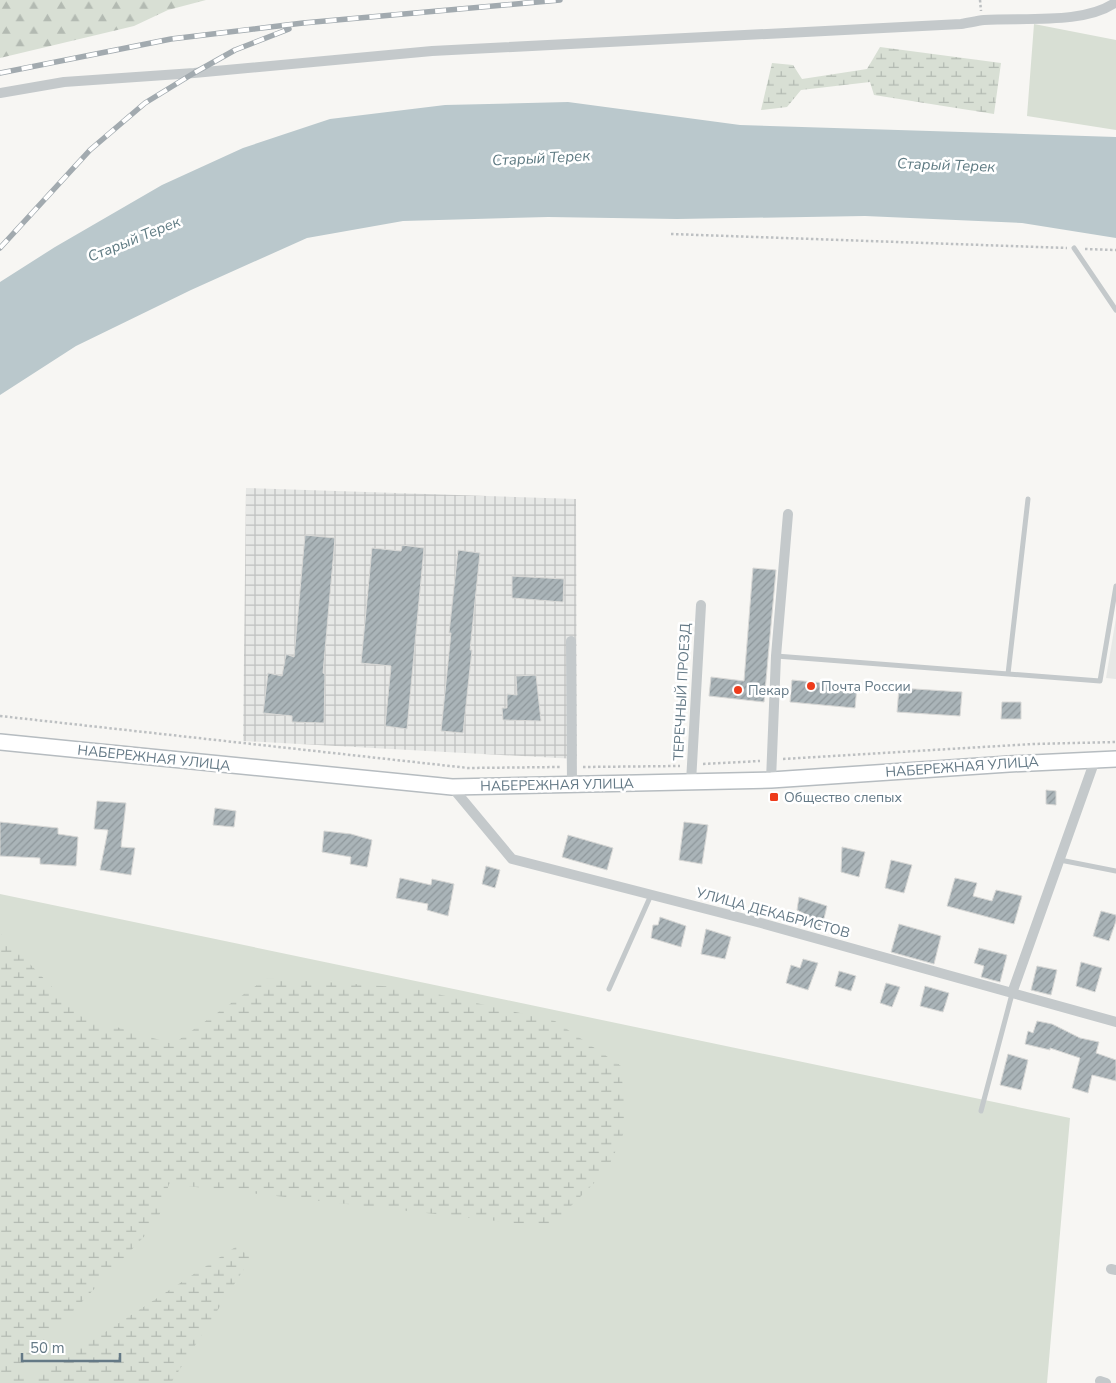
<svg xmlns="http://www.w3.org/2000/svg" width="1116" height="1383" font-family="'Nunito Sans',sans-serif">
<style>
.built{fill:#e7e8e6}
.industrial{fill:url(#industrial-grid)}
.green{fill:#d8dfd4}
.forest{fill:url(#forest-firs)}
.wetland{fill:url(#wetland-marsh)}
.water{fill:#bac8cc}
.building{fill:url(#building-hatch);stroke:#d8d8d6}
.lines{fill:none;stroke-linecap:round;stroke-linejoin:round}
.secondary-casing{stroke:#b6bcc0;stroke-width:18}
.path{stroke:#bdc0c2;stroke-width:2.5;stroke-dasharray:2.5 2.5;stroke-linecap:butt}
.lane{stroke:#c4c9cb;stroke-width:5}
.street{stroke:#c4c9cb;stroke-width:10}
.secondary{stroke:#fff;stroke-width:15}
.rail-casing{stroke:#a2aaaf;stroke-width:5.5}
.rail{stroke:#fff;stroke-width:4;stroke-dasharray:11;stroke-linecap:butt}
.poi-dot{fill:#ee3c1c;stroke:#fff;stroke-width:2}
.labels{text-anchor:middle;dominant-baseline:central;stroke-width:5;stroke-linejoin:round;paint-order:stroke}
.poi-label{font-size:14px;fill:#647986;stroke:#fff;text-anchor:start}
.street-label{font-size:14px;fill:#647986;stroke:#fff}
.water-label{font-size:15px;font-style:italic;fill:#5f7b83;stroke:#fff}
</style>
<defs>
<pattern id="industrial-grid" width="8" height="8" patternUnits="userSpaceOnUse" patternTransform="scale(1.25)"><rect width="8" height="8" fill="#e7e8e6"/><path d="M0 4h8M4 0v8" fill="none" stroke="#bfc1c0"/></pattern>
<pattern id="forest-firs" width="22" height="20" patternUnits="userSpaceOnUse" patternTransform="scale(1.25)"><rect width="22" height="20" fill="#d8dfd4"/><path d="M5 1l3.5 6h-7zM16 11l3.5 6h-7z" fill="#b3bab2"/></pattern>
<pattern id="wetland-marsh" width="20" height="14" patternUnits="userSpaceOnUse" patternTransform="scale(1.25)"><rect width="20" height="14" fill="#d8dfd4"/><path d="M1 5h8M5 5V1M11 12h8M15 12V8" fill="none" stroke="#b3bab2"/></pattern>
<pattern id="building-hatch" width="6" height="6" patternUnits="userSpaceOnUse" patternTransform="scale(1.25)"><rect width="6" height="6" fill="#aab4b8"/><path d="M-1 1l2-2M0 6l6-6M5 7l2-2" fill="none" stroke="#8e979b"/></pattern>
</defs>
<rect width="100%" height="100%" fill="#f7f6f3"/>
<path class="built" d="M 1116,618 L 1116,679 L 1106,678 Z"/>
<path class="industrial" d="M 246,488 L 576,499 L 577,759 L 243,741 Z"/>
<path class="green" d="M 1034,24 L 1116,40 L 1116,130 L 1027,116 Z
M 0,894 L 1070,1118 L 1047,1383 L 0,1383 Z"/>
<path class="forest" d="M 0,0 L 206,0 L 168,10 L 134,26 L 0,58 Z"/>
<path class="wetland" d="M 880,47 L 1001,63 L 994,114 L 874,95 L 870,82 L 801,90 L 787,107 L 761,110 L 772,63 L 793,65 L 802,79 L 867,69 Z
M 0,933 L 80,1016 L 173,1044 L 267,978 L 411,988 L 555,1021 L 621,1066 L 626,1128 L 607,1170 L 550,1227 L 169,1184 L 157,1223 L 18,1369 L 33,1379 L 237,1246 L 251,1258 L 171,1383 L 0,1383 Z"/>
<path class="water" d="M 568,102 L 740,125 L 1116,137 L 1116,238 L 1022,223 L 865,216 L 677,219 L 548,217 L 403,221 L 307,238 L 191,290 L 76,346 L 0,395 L 0,282 L 55,247 L 162,185 L 243,148 L 330,119 L 445,105 Z"/>
<path class="building" d="M 305,535 L 335,538 L 323,673 L 325,674 L 324,723 L 292,722 L 292,716 L 263,713 L 268,673 L 282,676 L 286,654 L 294,657 Z
M 402,545 L 424,548 L 407,729 L 385,726 L 391,666 L 361,663 L 372,548 L 401,551 Z
M 458,550 L 480,553 L 470,650 L 472,650 L 463,733 L 441,731 L 451,633 L 449,633 Z
M 753,568 L 776,570 L 764,702 L 709,696 L 711,677 L 744,681 Z
M 512,576 L 564,579 L 563,602 L 512,598 Z
M 536,675 L 541,721 L 503,720 L 502,708 L 507,708 L 507,694 L 517,695 L 516,676 Z
M 792,680 L 857,686 L 855,708 L 790,702 Z
M 899,688 L 962,692 L 960,716 L 897,712 Z
M 1002,702 L 1021,702 L 1021,719 L 1001,719 Z
M 1046,790 L 1056,791 L 1056,805 L 1046,804 Z
M 97,801 L 126,803 L 121,847 L 135,848 L 131,875 L 100,870 L 108,830 L 94,829 Z
M 215,808 L 236,811 L 234,827 L 213,825 Z
M 0,822 L 58,828 L 58,834 L 78,837 L 76,866 L 40,864 L 40,858 L 0,856 Z
M 684,822 L 708,825 L 702,864 L 679,860 Z
M 324,831 L 351,834 L 372,840 L 367,867 L 350,864 L 351,857 L 322,852 Z
M 568,835 L 613,848 L 607,870 L 562,857 Z
M 842,847 L 865,852 L 859,877 L 841,872 Z
M 891,860 L 912,865 L 904,893 L 885,888 Z
M 486,866 L 500,870 L 495,888 L 482,884 Z
M 400,878 L 431,885 L 432,879 L 454,884 L 448,916 L 427,910 L 428,904 L 396,898 Z
M 955,878 L 977,883 L 973,896 L 992,901 L 996,890 L 1022,896 L 1014,924 L 947,906 Z
M 799,897 L 827,906 L 821,931 L 803,925 L 805,914 L 797,910 Z
M 1101,911 L 1116,915 L 1116,921 L 1109,941 L 1093,936 Z
M 660,917 L 686,926 L 681,947 L 651,938 L 653,925 L 658,925 Z
M 899,924 L 941,936 L 934,964 L 891,952 Z
M 706,929 L 731,937 L 725,959 L 701,954 Z
M 979,948 L 1007,955 L 1000,982 L 981,977 L 984,966 L 974,963 Z
M 803,959 L 818,963 L 808,990 L 786,983 L 791,965 L 800,968 Z
M 1081,962 L 1102,968 L 1095,992 L 1076,986 Z
M 1037,966 L 1057,970 L 1051,995 L 1031,990 Z
M 839,971 L 856,976 L 851,991 L 835,986 Z
M 886,983 L 900,987 L 892,1007 L 880,1003 Z
M 925,986 L 949,993 L 943,1012 L 920,1006 Z
M 1037,1021 L 1052,1024 L 1080,1038 L 1099,1042 L 1096,1053 L 1116,1060 L 1116,1081 L 1092,1075 L 1088,1093 L 1072,1088 L 1080,1058 L 1050,1048 L 1050,1050 L 1025,1044 L 1028,1031 L 1033,1033 Z
M 1008,1054 L 1028,1060 L 1021,1090 L 1000,1085 Z"/>
<g class="lines">
<g class="secondary-casing">
<path id="secondary" d="M 0,742 L 452,787 L 771,780 L 1009,764 L 1116,759"/>
</g>
<path class="path" d="M 980,0 L 981,11
M 671,234 L 1067,248
M 1085,249 L 1116,250
M 0,716 L 468,768 L 560,767
M 783,759 L 1033,744 L 1116,742
M 703,764 L 760,761
M 583,767 L 680,766"/>
<path class="lane" d="M 1074,248 L 1116,310
M 776,656 L 1100,681 L 1116,586
M 1008,674 L 1028,499
M 1060,860 L 1116,871
M 609,989 L 651,895
M 981,1111 L 1012,994"/>
<path class="street" d="M 0,93 L 64,82 L 194,73 L 432,51 L 961,24 C 968,23 976,21 984,20 C 1022,17 1085,25 1116,2
M 571,641 L 572,784
M 771,780 L 776,656 L 788,514
M 691,782 L 701,605
M 452,787 L 512,859 L 761,923 L 1116,1022
M 1012,993 L 1095,760
M 1111,1269 L 1116,1270
M 1100,1381 L 1106,1383"/>
<use href="#secondary" class="secondary"/>
<g class="rail-casing">
<path id="rail" d="M 0,73 L 171,39 L 303,23 L 560,0
M 0,248 L 90,150 L 145,103 L 194,73 L 235,50 L 289,29"/>
</g>
<use href="#rail" class="rail"/>
</g>
<g class="poi-dot">
<circle cx="811" cy="686" r="5"/>
<circle cx="738" cy="690" r="5"/>
<rect x="769" y="792" width="10" height="10" rx="2.5"/>
</g>
<g class="labels">
<g class="poi-label">
<text x="821" y="686">Почта России</text>
<text x="748" y="690">Пекар</text>
<text x="784" y="797">Общество слепых</text>
</g>
<g class="street-label">
<text transform="translate(682 692) rotate(-87)">ТЕРЕЧНЫЙ ПРОЕЗД</text>
<text transform="translate(154 758) rotate(6)">НАБЕРЕЖНАЯ УЛИЦА</text>
<text transform="translate(962 767) rotate(-4)">НАБЕРЕЖНАЯ УЛИЦА</text>
<text transform="translate(557 785) rotate(-1)">НАБЕРЕЖНАЯ УЛИЦА</text>
<text transform="translate(773 913) rotate(15)">УЛИЦА ДЕКАБРИСТОВ</text>
</g>
<g class="water-label">
<text transform="translate(541 158) rotate(-3)">Старый Терек</text>
<text transform="translate(946 165) rotate(2)">Старый Терек</text>
<text transform="translate(134 239) rotate(-22)">Старый Терек</text>
</g>
</g>
<path d="M22 1353v8h98v-8" fill="none" stroke="#647986" stroke-width="2.5"/>
<text x="30" y="1353" font-size="15" fill="#647986" stroke="#ffffff" stroke-width="4" paint-order="stroke">50 m</text>
</svg>
